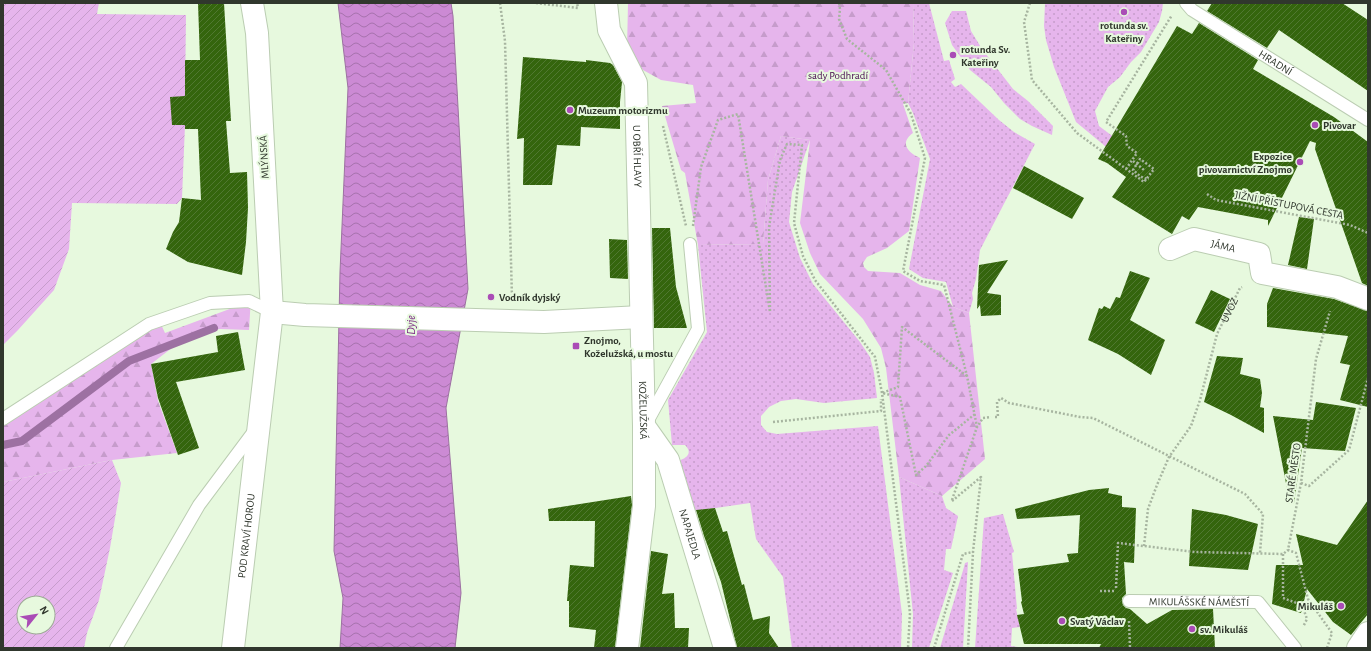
<svg xmlns="http://www.w3.org/2000/svg" width="1371" height="651" font-family="'Alegreya Sans',sans-serif">
<style>
.grass{fill:url(#grass-dots)}
.forest{fill:url(#forest-firs)}
.garden{fill:url(#garden-furrows);fill-rule:evenodd}
.water{fill:url(#water-waves);stroke:#9d71a2}
.lines{fill:none;stroke-linecap:round;stroke-linejoin:round}
.stream{stroke:#9d71a2;stroke-width:8}
.building{fill:url(#building-hatch)}
.lane-casing{stroke:#bbcdb2;stroke-width:14}
.street-casing{stroke:#bbcdb2;stroke-width:24}
.path{stroke:#a7b5a0;stroke-width:2.5;stroke-dasharray:2 2;stroke-linecap:butt}
.lane{stroke:#fff;stroke-width:12}
.street{stroke:#fff;stroke-width:22}
.poi-dot{fill:#aa4cb6;stroke:#e7f9de;stroke-width:1.5}
.labels{text-anchor:middle;dominant-baseline:central;stroke-width:4;stroke-linejoin:round;paint-order:stroke}
.poi-label{font-size:11px;font-weight:bold;fill:#30372d;stroke:#e7f9de;text-anchor:start}
.street-label{font-size:11px;fill:#30372d;stroke:#e7f9de}
.park-label{font-size:11px;fill:#47094e;stroke:#e7f9de}
.water-label{font-size:12px;font-style:italic;fill:#7c2e85;stroke:#e7f9de}
</style>
<defs>
<pattern id="grass-dots" width="8" height="8" patternUnits="userSpaceOnUse"><rect width="8" height="8" fill="#e6b5ec"/><path d="M2 2h.1M6 6h.1" fill="none" stroke="#c69ccb" stroke-width="1.8" stroke-linecap="round"/></pattern>
<pattern id="forest-firs" width="22" height="20" patternUnits="userSpaceOnUse"><rect width="22" height="20" fill="#e6b5ec"/><path d="M5 1l3.5 6h-7zM16 11l3.5 6h-7z" fill="#c69ccb"/></pattern>
<pattern id="garden-furrows" width="10" height="10" patternUnits="userSpaceOnUse"><rect width="10" height="10" fill="#e6b5ec"/><path d="M-1 1l2-2M0 10L10 0M9 11l2-2" fill="none" stroke="#c69ccb"/></pattern>
<pattern id="water-waves" width="16" height="10" patternUnits="userSpaceOnUse"><rect width="16" height="10" fill="#cc8ad4"/><path d="M0 5q4-4 8 0t8 0" fill="none" stroke="#a672ac"/></pattern>
<pattern id="building-hatch" width="6" height="6" patternUnits="userSpaceOnUse"><rect width="6" height="6" fill="#34650d"/><path d="M-1 1l2-2M0 6l6-6M5 7l2-2" fill="none" stroke="#507831"/></pattern>
</defs>
<rect width="100%" height="100%" fill="#e7f9de"/>
<path class="grass" d="M 913,3 L 929,3 L 944,61 L 949,60 L 955,79 L 951,82 L 955,87 L 961,84 L 999,120 L 1014,132 L 1035,144 L 980,250 L 976,279 L 972,293 L 973,299 L 969,313 L 953,307 L 946,282 L 923,278 L 909,269 L 930,159 L 913,113 L 908,103 L 914,43 Z
M 1045,3 L 1163,3 L 1162,11 L 1159,22 L 1141,52 L 1131,62 L 1120,77 L 1108,87 L 1095,111 L 1099,126 L 1123,144 L 1111,151 L 1076,122 L 1054,67 L 1046,40 L 1044,26 Z
M 952,11 L 966,11 L 971,31 L 982,49 L 1013,89 L 1028,101 L 1053,126 L 1052,135 L 1032,126 L 1020,119 L 1004,103 L 991,87 L 970,70 L 952,45 L 945,23 Z
M 781,136 L 810,140 L 792,192 L 789,222 L 800,258 L 813,284 L 860,342 L 870,357 L 874,373 L 877,398 L 824,403 L 796,399 L 781,401 L 769,407 L 761,416 L 761,425 L 767,432 L 777,434 L 878,426 L 902,614 L 901,648 L 792,648 L 783,577 L 756,539 L 750,503 L 695,511 L 678,461 C 687,458 693,453 685,445 L 672,445 L 668,400 L 707,332 L 698,245 L 763,244 L 768,180 Z
M 899,477 L 942,496 L 946,508 L 958,516 L 951,549 L 946,549 L 944,570 L 953,573 L 929,648 L 912,648 L 913,614 Z
M 1003,514 L 1014,552 L 1012,553 L 1017,609 L 1016,609 L 1020,627 L 1012,628 L 1011,646 L 1018,647 L 1018,648 L 975,648 L 984,518 Z
M 968,562 L 963,648 L 940,648 L 964,567 L 965,563 Z"/>
<path class="forest" d="M 628,3 L 913,3 L 914,43 L 908,103 L 903,104 L 913,133 C 899,143 908,153 920,158 L 909,231 L 887,248 L 867,257 L 863,263 L 864,267 L 868,271 L 900,273 L 920,285 L 941,291 L 953,307 L 969,313 L 985,459 L 942,496 L 899,477 L 886,368 L 881,348 L 863,319 L 820,274 L 810,253 L 800,223 L 810,140 L 781,136 L 768,180 L 763,244 L 698,245 L 685,173 L 681,170 L 662,106 L 696,103 L 693,85 L 661,80 L 643,70 L 627,50 Z
M 251,297 L 249,330 L 220,329 L 190,334 L 151,364 L 158,401 L 177,453 L 112,460 L 3,482 L 3,426 L 159,320 L 165,333 L 235,307 Z"/>
<path class="garden" d="M 3,3 L 99,3 L 97,14 L 186,15 L 185,97 L 171,98 L 173,125 L 185,125 L 182,198 L 177,204 L 72,203 L 69,249 L 54,290 L 18,330 L 3,345 Z
M 112,460 L 121,483 L 110,548 L 99,600 L 87,633 L 84,648 L 3,648 L 3,482 ZM 24,603 L 48,603 L 48,627 L 24,627 Z"/>
<path class="water" d="M 338,3 L 451,3 L 453,16 L 468,289 L 446,408 L 461,593 L 455,648 L 340,648 L 343,598 L 334,551 L 340,272 L 348,88 Z"/>
<g class="lines">
<path class="stream" d="M 3,445 L 22,441 L 129,361 L 214,328"/>
</g>
<path class="building" d="M 198,3 L 224,3 L 231,121 L 226,121 L 230,173 L 247,172 L 248,208 L 246,242 L 242,275 L 188,262 L 166,249 L 173,232 L 179,222 L 182,198 L 201,200 L 198,129 L 185,129 L 185,125 L 172,125 L 170,97 L 185,96 L 185,60 L 200,60 Z
M 1212,3 L 1342,3 L 1368,20 L 1368,91 L 1279,30 L 1267,48 L 1207,11 Z
M 1199,23 L 1258,60 L 1253,69 L 1334,117 L 1368,142 L 1368,286 L 1362,283 L 1315,149 L 1316,143 L 1310,141 L 1268,226 L 1268,220 L 1198,207 L 1189,220 L 1182,216 L 1172,234 L 1112,197 L 1126,177 L 1107,163 L 1098,159 L 1177,26 L 1192,34 Z
M 523,57 L 586,62 L 586,60 L 610,63 L 613,65 L 622,82 L 620,102 L 620,129 L 581,127 L 580,146 L 557,145 L 552,185 L 523,185 L 524,138 L 517,139 Z
M 1024,166 L 1084,198 L 1072,219 L 1013,188 Z
M 1299,217 L 1314,219 L 1307,269 L 1288,265 Z
M 652,228 L 670,228 L 676,287 L 687,328 L 654,328 Z
M 609,239 L 627,240 L 628,279 L 610,278 Z
M 1008,260 L 987,293 L 1001,295 L 1001,315 L 981,316 L 980,305 L 977,309 L 979,265 Z
M 1130,271 L 1150,278 L 1130,320 L 1165,340 L 1151,375 L 1118,354 L 1088,340 L 1099,308 L 1102,309 L 1104,306 L 1110,309 L 1116,297 L 1120,298 Z
M 1273,288 L 1334,299 L 1368,311 L 1368,407 L 1340,400 L 1350,365 L 1340,363 L 1348,336 L 1267,327 L 1267,304 Z
M 1211,290 L 1230,299 L 1214,332 L 1195,323 Z
M 238,332 L 245,370 L 176,382 L 199,448 L 178,455 L 158,398 L 151,364 L 218,352 L 216,336 Z
M 1217,356 L 1243,358 L 1240,374 L 1260,379 L 1262,393 L 1260,407 L 1264,408 L 1264,433 L 1231,415 L 1204,402 Z
M 1316,402 L 1356,408 L 1345,451 L 1302,448 L 1294,503 L 1290,504 L 1273,416 L 1313,420 Z
M 1109,488 L 1108,493 L 1122,496 L 1122,507 L 1136,508 L 1134,563 L 1124,562 L 1126,594 L 1122,598 L 1123,605 L 1126,608 L 1130,609 L 1147,624 L 1172,610 L 1213,609 L 1215,648 L 1099,648 L 1101,644 L 1024,644 L 1017,615 L 1024,614 L 1021,602 L 1022,601 L 1018,569 L 1069,562 L 1067,554 L 1078,553 L 1080,515 L 1017,519 L 1015,509 L 1089,490 Z
M 631,496 L 632,505 L 615,648 L 594,648 L 596,630 L 569,627 L 569,601 L 567,601 L 570,565 L 594,567 L 595,521 L 549,521 L 548,509 Z
M 1368,500 L 1368,614 L 1351,635 L 1333,622 L 1307,589 L 1301,613 L 1272,604 L 1276,565 L 1303,565 L 1296,534 L 1337,545 Z
M 715,508 L 723,532 L 727,531 L 742,585 L 744,584 L 753,620 L 770,616 L 769,633 L 779,648 L 737,648 L 721,582 L 704,536 L 696,510 Z
M 1192,509 L 1226,515 L 1258,524 L 1248,570 L 1189,566 Z
M 651,551 L 668,554 L 662,594 L 674,593 L 675,628 L 689,628 L 688,648 L 640,648 Z"/>
<g class="lines">
<g class="lane-casing">
<g id="lane">
<path id="s2" d="M 1186,3 L 1192,10 L 1368,120"/>
<path d="M 3,419 L 149,324 L 210,303 L 249,301 L 272,312"/>
<path d="M 647,422 L 698,329 L 690,244"/>
<path id="s3" d="M 1129,601 L 1258,602 L 1295,648"/>
<path d="M 116,648 L 199,505 L 255,430"/>
</g>
</g>
<g class="street-casing">
<g id="street">
<path id="s4" d="M 606,3 L 609,30 L 636,83 L 644,426 L 644,506 L 627,648"/>
<path id="s5" d="M 1170,249 L 1194,239 L 1259,254 L 1262,273 L 1337,287 L 1368,299"/>
<path d="M 272,312 L 305,315 L 544,322 L 641,317"/>
<path id="s6" d="M 644,426 L 668,460 L 725,648"/>
<path id="s7" d="M 233,648 L 272,312 L 257,33 L 252,3"/>
<path d="M 1358,648 L 1368,633"/>
</g>
</g>
<g class="path">
<path d="M 500,3 L 505,41 L 512,298"/>
<path d="M 536,3 L 578,8 L 577,3"/>
<path d="M 839,3 L 840,9 L 839,19 L 847,39 L 886,70 L 911,114 L 925,158 L 903,271 L 920,281 L 944,285 L 967,376 L 977,427"/>
<path d="M 1030,3 L 1024,22 L 1032,80 L 1077,133 L 1144,182 L 1154,169 L 1140,159 L 1133,170 C 1138,174 1142,179 1149,179"/>
<path d="M 663,126 L 686,226"/>
<path d="M 1133,161 L 1144,170"/>
<path d="M 1126,169 L 1137,153 L 1127,146 L 1126,136 L 1106,122 L 1172,15"/>
<path d="M 1207,194 L 1216,200 L 1350,225 L 1368,233"/>
<path d="M 693,226 L 701,167 L 718,120 L 738,114 L 770,312 L 769,227 L 780,160 L 787,144 L 802,145 L 794,223 L 803,256 L 815,280 L 875,357 L 882,393 L 910,613 L 908,648"/>
<path d="M 967,376 L 902,327 L 898,387 L 882,393 L 900,397 L 916,475 L 926,466 L 949,435 L 975,414"/>
<path d="M 995,417 L 998,417 L 997,402 L 1001,398 L 1009,403 L 1080,417 L 1093,418 L 1245,494 L 1263,514 L 1260,553"/>
<path d="M 773,422 L 881,411 L 881,399"/>
<path d="M 1301,483 L 1309,486 L 1349,450 L 1368,378"/>
<path d="M 952,500 L 977,427 L 983,418 L 991,417"/>
<path d="M 952,501 L 981,477 L 973,552 L 968,648"/>
<path id="s1" d="M 1144,546 L 1148,509 L 1157,485 L 1169,457 L 1191,426 L 1200,400 L 1217,334 L 1240,288 L 1242,287"/>
<path d="M 1283,554 L 1283,598 L 1302,605 L 1307,619 L 1303,627"/>
<path d="M 1116,588 L 1118,543 L 1195,552 L 1283,554 L 1288,550"/>
<path d="M 1100,591 L 1114,591"/>
<path d="M 1129,621 L 1130,648"/>
<path d="M 934,648 L 963,554 L 973,552"/>
<path d="M 1327,648 L 1332,633 L 1308,599 L 1296,553 L 1288,550 L 1301,483 L 1316,359 L 1330,311"/>
</g>
<use href="#lane" class="lane"/>
<use href="#street" class="street"/>
</g>
<g class="poi-dot">
<circle cx="1124" cy="12" r="4"/>
<circle cx="953" cy="55" r="4"/>
<circle cx="570" cy="110" r="4"/>
<circle cx="1315" cy="125" r="4"/>
<circle cx="1300" cy="162" r="4"/>
<circle cx="491" cy="297" r="4"/>
<rect x="572" y="342" width="8" height="8" rx="2"/>
<circle cx="1341" cy="606" r="4"/>
<circle cx="1062" cy="621" r="4"/>
<circle cx="1192" cy="629" r="4"/>
</g>
<g class="labels">
<g class="poi-label">
<text x="1124" y="25" text-anchor="middle">rotunda sv.<tspan x="1124" dy="13">Kateřiny</tspan></text>
<text x="961" y="49">rotunda Sv.<tspan x="961" dy="13">Kateřiny</tspan></text>
<text x="578" y="110">Muzeum motorizmu</text>
<text x="1323" y="125">Pivovar</text>
<text x="1292" y="156" text-anchor="end">Expozice<tspan x="1292" dy="13">pivovarnictví Znojmo</tspan></text>
<text x="499" y="297">Vodník dyjský</text>
<text x="584" y="340">Znojmo,<tspan x="584" dy="13">Koželužská, u mostu</tspan></text>
<text x="1333" y="606" text-anchor="end">Mikuláš</text>
<text x="1070" y="621">Svatý Václav</text>
<text x="1200" y="629">sv. Mikuláš</text>
</g>
<g class="street-label">
<text stroke="none"><textPath href="#s2" startOffset="108">HRADNÍ</textPath></text>
<text transform="translate(264 157) rotate(-93)">MLÝNSKÁ</text>
<text stroke="none"><textPath href="#s4" startOffset="160">U OBŘÍ HLAVY</textPath></text>
<text transform="translate(1289 205) rotate(11)">JIŽNÍ PŘÍSTUPOVÁ CESTA</text>
<text stroke="none"><textPath href="#s5" startOffset="56">JÁMA</textPath></text>
<text stroke="none"><textPath href="#s1" startOffset="254">ÚVOZ</textPath></text>
<text stroke="none"><textPath href="#s4" startOffset="414">KOŽELUŽSKÁ</textPath></text>
<text transform="translate(1293 473) rotate(-82)">STARÉ MĚSTO</text>
<text stroke="none"><textPath href="#s6" startOffset="119">NAPAJEDLA</textPath></text>
<text stroke="none"><textPath href="#s7" startOffset="113">POD KRAVÍ HOROU</textPath></text>
<text stroke="none"><textPath href="#s3" startOffset="70">MIKULÁŠSKÉ NÁMĚSTÍ</textPath></text>
</g>
<g class="park-label">
<text x="838" y="75">sady Podhradí</text>
</g>
<g class="water-label">
<text transform="translate(411 325) rotate(-90)">Dyje</text>
</g>
</g>
<rect width="1371" height="651" fill="none" stroke="#30372d" stroke-width="8"/>
<g transform="translate(36 615) rotate(60)"><circle r="19" fill="#e7f9de" stroke="#9eab97"/>
<path d="M0-3L7 15L0 10L-7 15Z" fill="#aa4cb6"/>
<text y="-6" font-size="11" font-weight="bold" text-anchor="middle" fill="#30372d">N</text>
</g>
</svg>
